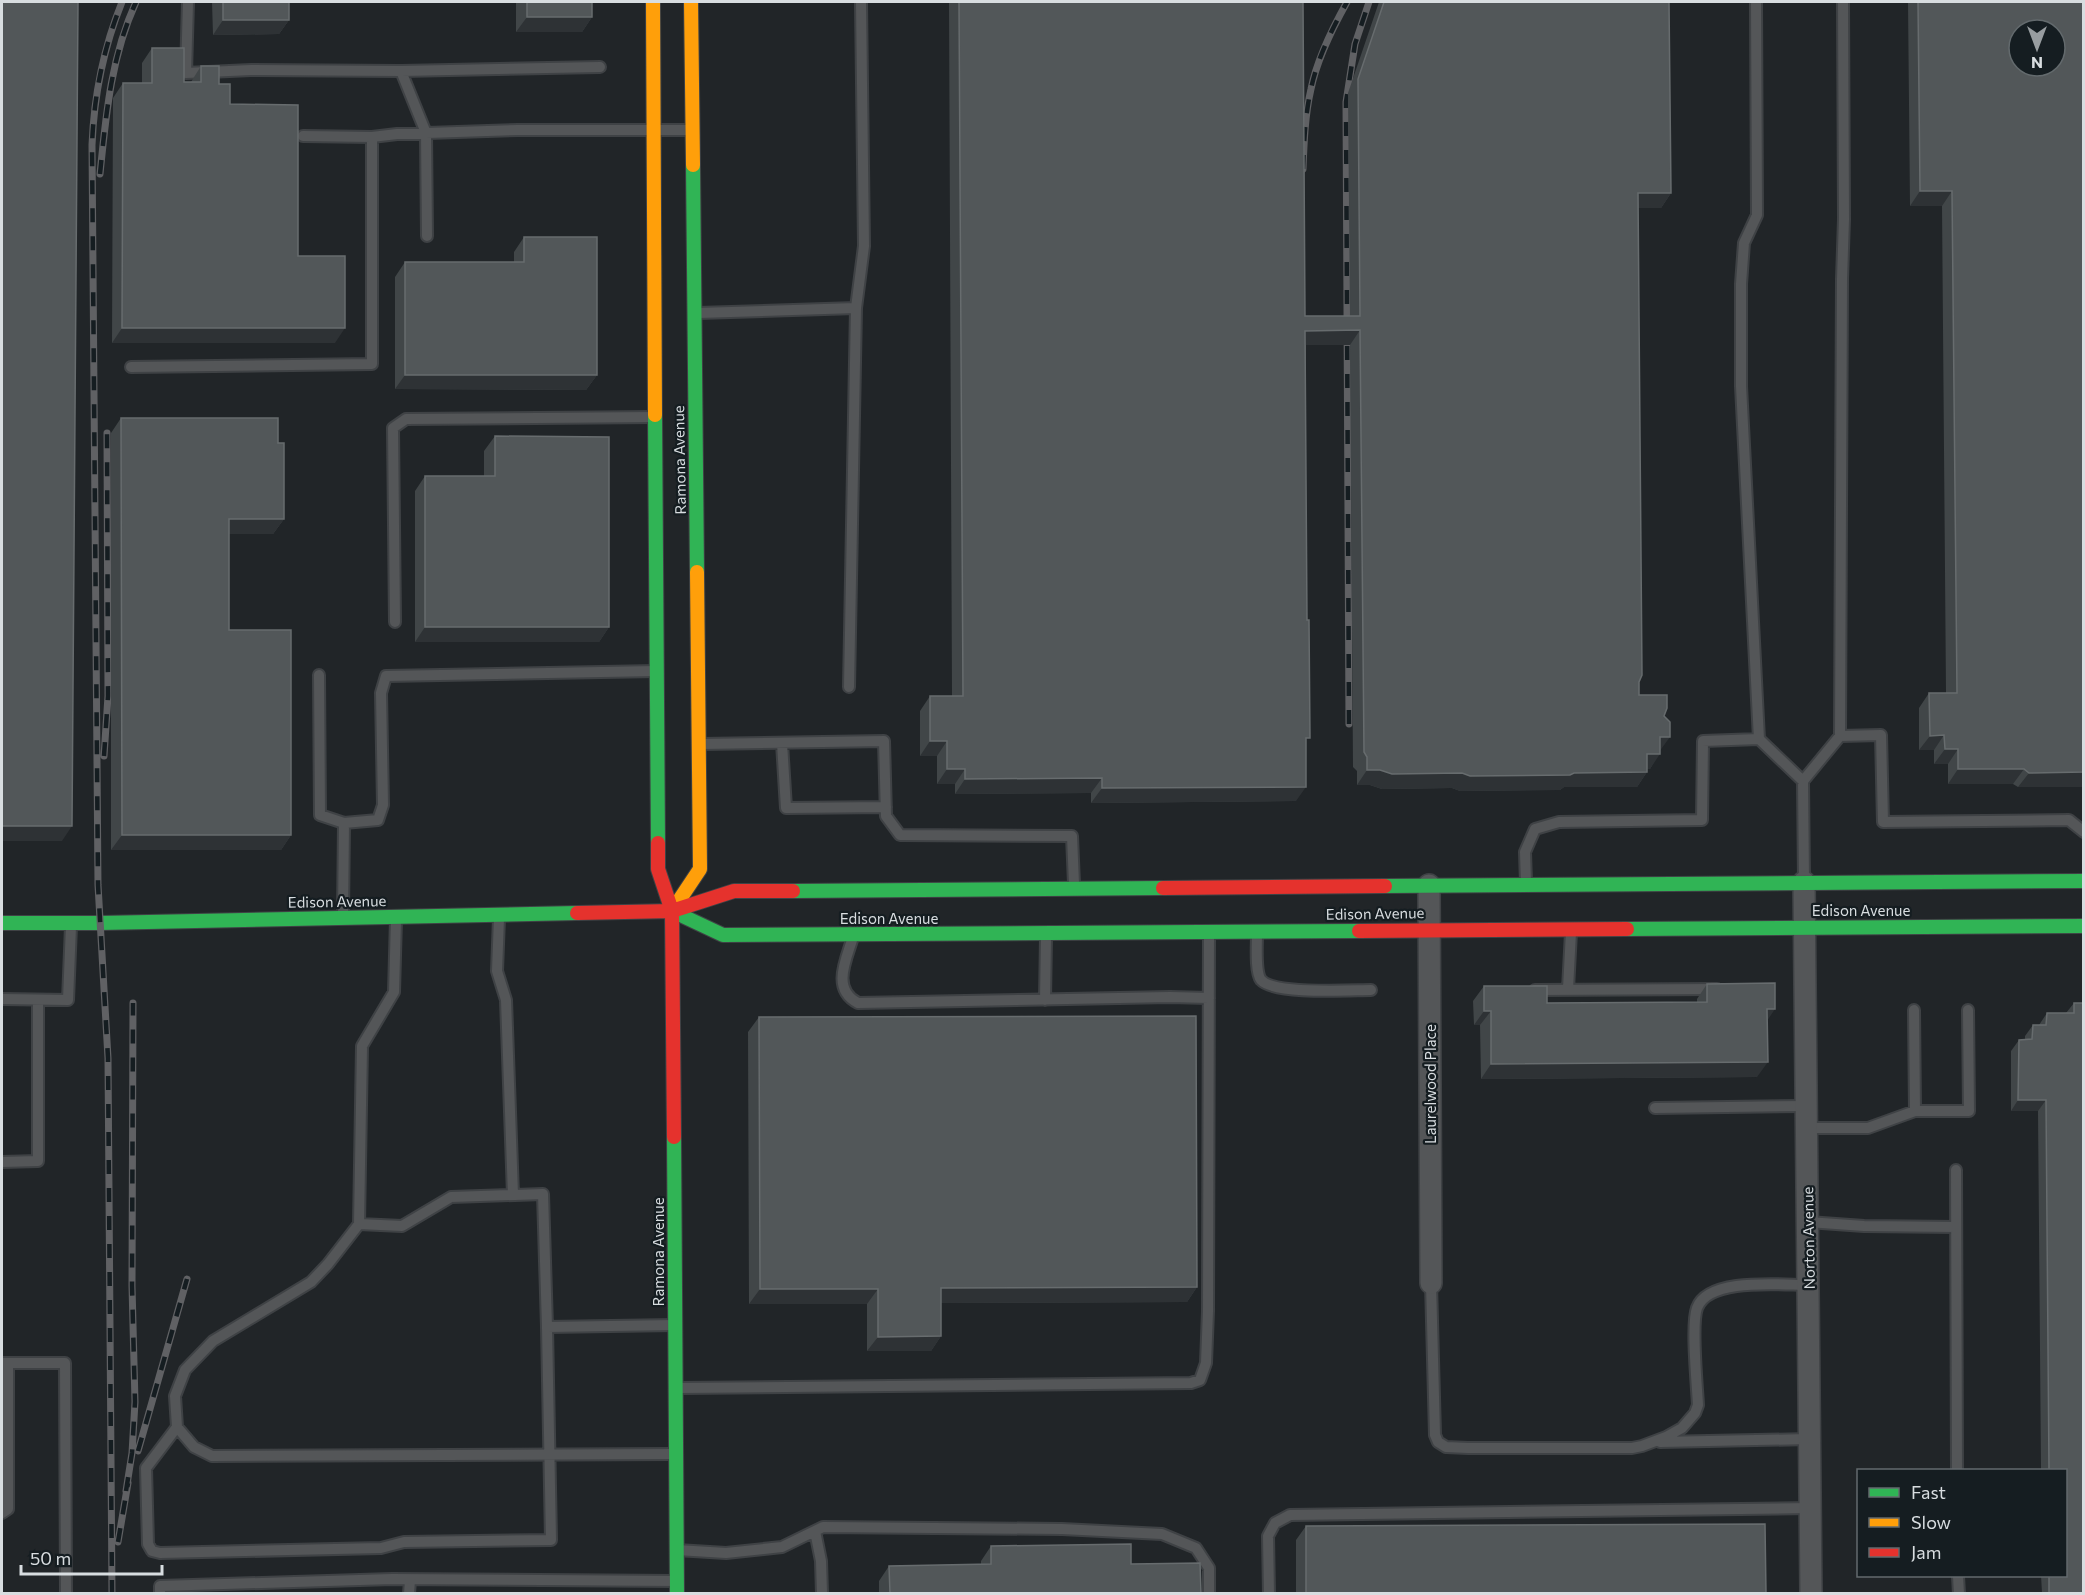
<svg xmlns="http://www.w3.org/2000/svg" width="2085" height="1595" font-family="Commissioner,sans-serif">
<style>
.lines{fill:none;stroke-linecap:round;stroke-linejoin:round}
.lane-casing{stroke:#3f4245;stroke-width:14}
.street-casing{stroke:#3f4245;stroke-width:24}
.fast-casing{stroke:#3f4245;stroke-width:16}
.slow-casing{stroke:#3f4245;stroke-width:16}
.jam-casing{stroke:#3f4245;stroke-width:16}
.lane{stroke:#545658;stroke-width:10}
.street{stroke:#545658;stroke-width:21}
.fast{stroke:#30b455;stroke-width:14}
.slow{stroke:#ff9f0a;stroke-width:14}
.jam{stroke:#e5322d;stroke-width:14}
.rail-casing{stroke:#606164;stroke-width:7}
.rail{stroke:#151d21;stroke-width:4.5;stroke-dasharray:14;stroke-linecap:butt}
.wall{fill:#414648}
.shaded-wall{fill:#2e3235}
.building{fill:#525759;stroke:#676c6e;stroke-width:1.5;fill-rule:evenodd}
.labels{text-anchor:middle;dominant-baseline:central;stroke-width:4.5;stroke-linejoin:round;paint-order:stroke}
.street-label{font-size:15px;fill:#d8dde0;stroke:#151d21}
</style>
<rect width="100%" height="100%" fill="#212528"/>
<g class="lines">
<g class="lane-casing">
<path id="lane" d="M 188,2 L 186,73 L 251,70 L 401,71 L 426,133 L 427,236
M 1756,2 L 1757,215 L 1744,243 L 1741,284 L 1741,386 L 1759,739
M 401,71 L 600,67
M 303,136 L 372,137
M 698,313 L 856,308
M 131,367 L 372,364 L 372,137 L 397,134 L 518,130 L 689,130
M 395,622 L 393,428 L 406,419 L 655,417
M 319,675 L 320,815 L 344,823 L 343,915
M 849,687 L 856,308 L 864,246 L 861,2
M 1840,736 L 1842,279 L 1844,219 L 1843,2
M 782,743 L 786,808 L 886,807
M 702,744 L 884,741 L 886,816 L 900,835 L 1072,836 L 1074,884
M 344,823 L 378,820 L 383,805 L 381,693 L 386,676 L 656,671
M 1804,881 L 1803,781 L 1840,736 L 1881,735 L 1883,822 L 2069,820 L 2084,832
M 1526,883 L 1525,852 L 1535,829 L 1559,822 L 1702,820 L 1703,741 L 1759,739 L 1803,781
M 499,918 L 497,971 L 506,1000 L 513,1195
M 396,919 L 394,992 L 362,1046 L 359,1224 L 328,1264 L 311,1282 L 213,1341 L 185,1370 L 175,1396 L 177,1427 L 194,1447 L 212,1456 L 675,1454
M 1257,934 C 1257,945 1255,972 1261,980 C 1274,995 1351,990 1371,990
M 853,937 C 846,960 831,989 858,1003 L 1170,997 L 1209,998
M 1568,989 L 1571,932
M 1535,990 L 1717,989
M 2,999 L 68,1000 L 71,926
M 1045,1000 L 1046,937
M 1914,1010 L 1915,1111
M 1655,1108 L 1806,1106
M 1807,1128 L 1868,1128 L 1915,1111 L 1969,1111 L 1968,1010
M 2,1162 L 38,1161 L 38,1000
M 1956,1170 L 1957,1470
M 1808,1222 L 1864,1226 L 1956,1227
M 359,1224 L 402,1226 L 451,1197 L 543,1194 L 547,1327 L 675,1325
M 1431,1283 L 1435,1435 L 1438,1442 L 1446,1447 L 1468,1448 L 1632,1448 L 1642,1446 L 1666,1437 L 1682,1428 L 1695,1413 L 1698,1405 C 1697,1385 1691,1324 1697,1308 C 1708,1277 1781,1285 1808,1285
M 2,1363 L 65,1363 L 66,1594
M 679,1388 L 1191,1383 L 1200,1380 L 1206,1363 L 1208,1311 L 1209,935
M 177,1427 L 146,1468 L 148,1544 L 152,1551 L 160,1553 L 381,1548 L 404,1542 L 551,1540 L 547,1327
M 1660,1442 L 1810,1439
M 2,1513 L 8,1509 L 8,1363
M 815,1531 L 821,1561 L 822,1594
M 677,1550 L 726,1553 L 782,1547 L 823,1527 L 1062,1529 L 1162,1534 L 1196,1548 L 1209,1568 L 1209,1594
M 1958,1576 L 1959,1594
M 160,1594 L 160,1586 L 392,1579 L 676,1581
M 409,1594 L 410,1580
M 1269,1594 L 1268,1536 L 1275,1523 L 1290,1515 L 1810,1508"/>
</g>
<g class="street-casing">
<path id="street" d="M 1804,882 L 1811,1594
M 1429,885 L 1431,1283"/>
</g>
<g class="fast-casing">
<path id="fast" d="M 693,165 L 697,572
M 655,415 L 658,843
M 1385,886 L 2084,881
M 793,891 L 1163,888
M 672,911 L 723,935 L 1359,931
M 2,923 L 100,923 L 577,913
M 1627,929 L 2084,926
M 674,1137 L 677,1594"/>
</g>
<g class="slow-casing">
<path id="slow" d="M 653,2 L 655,415
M 691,2 L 693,165
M 672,911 L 700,869 L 697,572"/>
</g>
<g class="jam-casing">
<path id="jam" d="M 658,843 L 658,869 L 672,911 L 674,1137
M 1163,888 L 1385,886
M 577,913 L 672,911 L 734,891 L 793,891
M 1359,931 L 1627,929"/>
</g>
<use href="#lane" class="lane"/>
<use href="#street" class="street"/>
<use href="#fast" class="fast"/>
<use href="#slow" class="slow"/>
<use href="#jam" class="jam"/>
<g class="rail-casing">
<path id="rail" d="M 1303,169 C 1304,142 1305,115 1311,89 C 1317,59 1332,29 1347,2
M 100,174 C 106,114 111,57 136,2
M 1349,724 L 1346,102 L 1355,44 L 1369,2
M 104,756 L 108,696 L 107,433
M 138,1451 L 187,1279
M 126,1491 L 132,1453 L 135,1402 L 132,1286 L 133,1003
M 118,1542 L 128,1483
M 112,1594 L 108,1058 L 98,885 L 92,145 C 94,95 103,49 122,2"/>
</g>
<use href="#rail" class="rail"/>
</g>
<path class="wall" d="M 212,2 L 289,2 L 289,20 L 279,34 L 213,35 Z
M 516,2 L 592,2 L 592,17 L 582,32 L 516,32 Z
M 949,2 L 1303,2 L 1305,316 L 1350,316 L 1348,93 L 1379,2 L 1669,2 L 1671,193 L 1661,208 L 1638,208 L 1639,695 L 1664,716 L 1660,751 L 1650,769 L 1647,769 L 1647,772 L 1637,787 L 1564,787 L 1560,790 L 1460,791 L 1452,788 L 1382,789 L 1370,785 L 1357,785 L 1357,771 L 1353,767 L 1350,345 L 1306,345 L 1306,744 L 1296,801 L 1091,803 L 1091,793 L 955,794 L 955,784 L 937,784 L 937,756 L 920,756 L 920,711 L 930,696 L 952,696 Z
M 1908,2 L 2084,2 L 2084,787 L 2018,787 L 2013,784 L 1948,784 L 1948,764 L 1934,764 L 1934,750 L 1919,750 L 1919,708 L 1929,693 L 1946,693 L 1942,206 L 1910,206 Z
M 152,48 L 184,82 L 191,82 L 201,66 L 219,84 L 230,104 L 298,256 L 335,343 L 112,343 L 113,98 L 123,83 L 142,83 L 142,63 Z
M 524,237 L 597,375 L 586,390 L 395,389 L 395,277 L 405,262 L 514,262 L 514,252 Z
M 121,418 L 278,443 L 284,519 L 273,534 L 229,534 L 229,630 L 291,835 L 281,850 L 111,850 L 111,433 Z
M 495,436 L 609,627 L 599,642 L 415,642 L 415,491 L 425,476 L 484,476 L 484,451 Z
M 1707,984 L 1767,1019 L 1757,1077 L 1481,1079 L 1480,1025 L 1474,1025 L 1473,1001 L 1484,986 L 1547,1003 L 1697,1002 L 1697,999 Z
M 2074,1003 L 2084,1593 L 2042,1593 L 2041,1575 L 2066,1575 L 2066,1470 L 2041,1470 L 2038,1111 L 2011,1111 L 2011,1051 L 2019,1040 L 2025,1039 L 2025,1036 L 2033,1025 L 2039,1025 L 2047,1013 L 2066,1013 Z
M 759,1017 L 1197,1287 L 1187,1302 L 941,1303 L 941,1336 L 931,1351 L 867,1351 L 867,1304 L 749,1304 L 748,1032 Z
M 1306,1526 L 1766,1593 L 1296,1593 L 1296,1540 Z
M 991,1546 L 1131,1564 L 1201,1593 L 879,1593 L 879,1581 L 889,1566 L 981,1564 L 981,1561 Z"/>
<path class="shaded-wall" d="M 527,17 L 592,17 L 582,32 L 516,32 Z
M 223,20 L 289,20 L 279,34 L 213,35 Z
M 1920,191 L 1952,191 L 1942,206 L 1910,206 Z
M 1638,193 L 1671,193 L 1661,208 L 1628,208 Z
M 122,328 L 345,328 L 335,343 L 112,343 Z
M 1360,330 L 1350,345 L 1295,345 L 1305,331 Z
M 405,375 L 597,375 L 586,390 L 395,389 Z
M 229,519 L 284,519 L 273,534 L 218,534 Z
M 425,627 L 609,627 L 599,642 L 415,642 Z
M 1944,735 L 1934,750 L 1919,750 L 1930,736 Z
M 1660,737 L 1670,737 L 1659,752 Z
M 930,741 L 947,741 L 937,756 L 920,756 Z
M 1945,749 L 1958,749 L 1948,764 L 1934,764 Z
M 1647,754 L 1660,754 L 1650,769 L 1636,769 Z
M 947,769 L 965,769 L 955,784 L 937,784 Z
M 1958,769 L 2024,769 L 2013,784 L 1948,784 Z
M 1367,770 L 1574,773 L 1647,772 L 1637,787 L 1564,787 L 1560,790 L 1460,791 L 1452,788 L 1382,789 L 1370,785 L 1357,785 Z
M 2084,772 L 2084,787 L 2018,787 L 2029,773 Z
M 1102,778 L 1091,793 L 955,794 L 965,779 Z
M 1306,787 L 1296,801 L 1091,803 L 1102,788 Z
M 2,826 L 72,826 L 62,841 L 2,841 Z
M 122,835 L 291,835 L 281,850 L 111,850 Z
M 1767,1009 L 1775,1009 L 1765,1024 Z
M 1484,1011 L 1491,1011 L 1480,1025 L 1474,1025 Z
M 1768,1062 L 1757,1077 L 1481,1079 L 1491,1064 Z
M 2018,1100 L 2046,1100 L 2038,1111 L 2011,1111 Z
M 1197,1287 L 1187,1302 L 930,1303 L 941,1288 Z
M 760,1289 L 878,1289 L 867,1304 L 749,1304 Z
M 941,1336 L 931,1351 L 867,1351 L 878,1337 Z"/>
<path class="building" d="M 2,2 L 78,2 L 72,826 L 2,826 Z
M 223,2 L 289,2 L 289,20 L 223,20 Z
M 527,2 L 592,2 L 592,17 L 527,17 Z
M 959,2 L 1303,2 L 1305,316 L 1360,316 L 1358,79 L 1384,2 L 1669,2 L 1671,193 L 1638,193 L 1642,675 L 1639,682 L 1639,695 L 1667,695 L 1667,708 L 1664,716 L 1670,722 L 1670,737 L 1660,737 L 1660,754 L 1647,754 L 1647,772 L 1574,773 L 1570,775 L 1470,776 L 1462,773 L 1392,774 L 1380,770 L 1367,770 L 1367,757 L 1364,752 L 1360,330 L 1305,331 L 1307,620 L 1309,620 L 1310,738 L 1306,738 L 1306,787 L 1102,788 L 1102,778 L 965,779 L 965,769 L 947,769 L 947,741 L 930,741 L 930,696 L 963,696 Z
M 1918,2 L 2084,2 L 2084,772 L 2029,773 L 2024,769 L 1958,769 L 1958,749 L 1945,749 L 1944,735 L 1930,736 L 1929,693 L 1957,693 L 1952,191 L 1920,191 ZM 2019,30 L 2055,30 L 2055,66 L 2019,66 Z
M 152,48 L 184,48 L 184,82 L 201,82 L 201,66 L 219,66 L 219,84 L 230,84 L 230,104 L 298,105 L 298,256 L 345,256 L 345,328 L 122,328 L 123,83 L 152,83 Z
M 524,237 L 597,237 L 597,375 L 405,375 L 405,262 L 524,262 Z
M 121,418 L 278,418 L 278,443 L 284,443 L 284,519 L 229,519 L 229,630 L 291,630 L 291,835 L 122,835 Z
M 495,436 L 609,437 L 609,627 L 425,627 L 425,476 L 495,476 Z
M 1775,983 L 1775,1009 L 1767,1009 L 1768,1062 L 1491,1064 L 1491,1011 L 1484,1011 L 1484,986 L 1547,986 L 1547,1003 L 1707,1002 L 1707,984 Z
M 2074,1003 L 2084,1003 L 2084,1593 L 2049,1593 L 2049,1575 L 2066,1575 L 2066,1470 L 2049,1470 L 2046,1100 L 2018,1100 L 2019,1040 L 2032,1039 L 2033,1025 L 2046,1025 L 2047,1013 L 2074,1013 Z
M 1196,1016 L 1197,1287 L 941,1288 L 941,1336 L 878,1337 L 878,1289 L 760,1289 L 759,1017 Z
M 1765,1524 L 1766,1593 L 1306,1593 L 1306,1526 Z
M 1131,1544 L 1131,1564 L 1200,1563 L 1201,1593 L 890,1593 L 889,1566 L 991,1564 L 991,1546 Z"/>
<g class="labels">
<g class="street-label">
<text transform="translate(679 460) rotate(-91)">Ramona Avenue</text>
<text transform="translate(337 901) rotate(-1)">Edison Avenue</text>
<text x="1861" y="910">Edison Avenue</text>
<text transform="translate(1375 913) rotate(-1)">Edison Avenue</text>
<text x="889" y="918">Edison Avenue</text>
<text transform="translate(1430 1084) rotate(-90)">Laurelwood Place</text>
<text transform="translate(1808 1238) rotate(-91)">Norton Avenue</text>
<text transform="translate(658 1252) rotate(-90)">Ramona Avenue</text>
</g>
</g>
<rect width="2085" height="1595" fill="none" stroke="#d8dde0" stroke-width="6"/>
<rect x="1857" y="1469" width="210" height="108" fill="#151d21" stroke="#636a6d" stroke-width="1.5"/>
<rect x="1869" y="1488" width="30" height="9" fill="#30b455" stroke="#636a6d" stroke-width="1.5"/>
<text x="1911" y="1499" font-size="18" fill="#d8dde0">Fast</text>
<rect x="1869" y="1518" width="30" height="9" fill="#ff9f0a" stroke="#636a6d" stroke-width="1.5"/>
<text x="1911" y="1529" font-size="18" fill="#d8dde0">Slow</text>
<rect x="1869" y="1548" width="30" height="9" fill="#e5322d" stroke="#636a6d" stroke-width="1.5"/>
<text x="1911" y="1559" font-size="18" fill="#d8dde0">Jam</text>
<g transform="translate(2037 48) rotate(180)"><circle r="28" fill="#151d21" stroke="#636a6d" stroke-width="1.5"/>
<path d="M0-4.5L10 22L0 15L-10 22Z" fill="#989da0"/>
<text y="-9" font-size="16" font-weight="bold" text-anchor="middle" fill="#d8dde0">N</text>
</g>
<path d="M21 1565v9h141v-9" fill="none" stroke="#d8dde0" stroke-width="3"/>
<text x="30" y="1565" font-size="18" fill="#d8dde0" stroke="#151d21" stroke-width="4.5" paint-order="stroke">50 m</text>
</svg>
